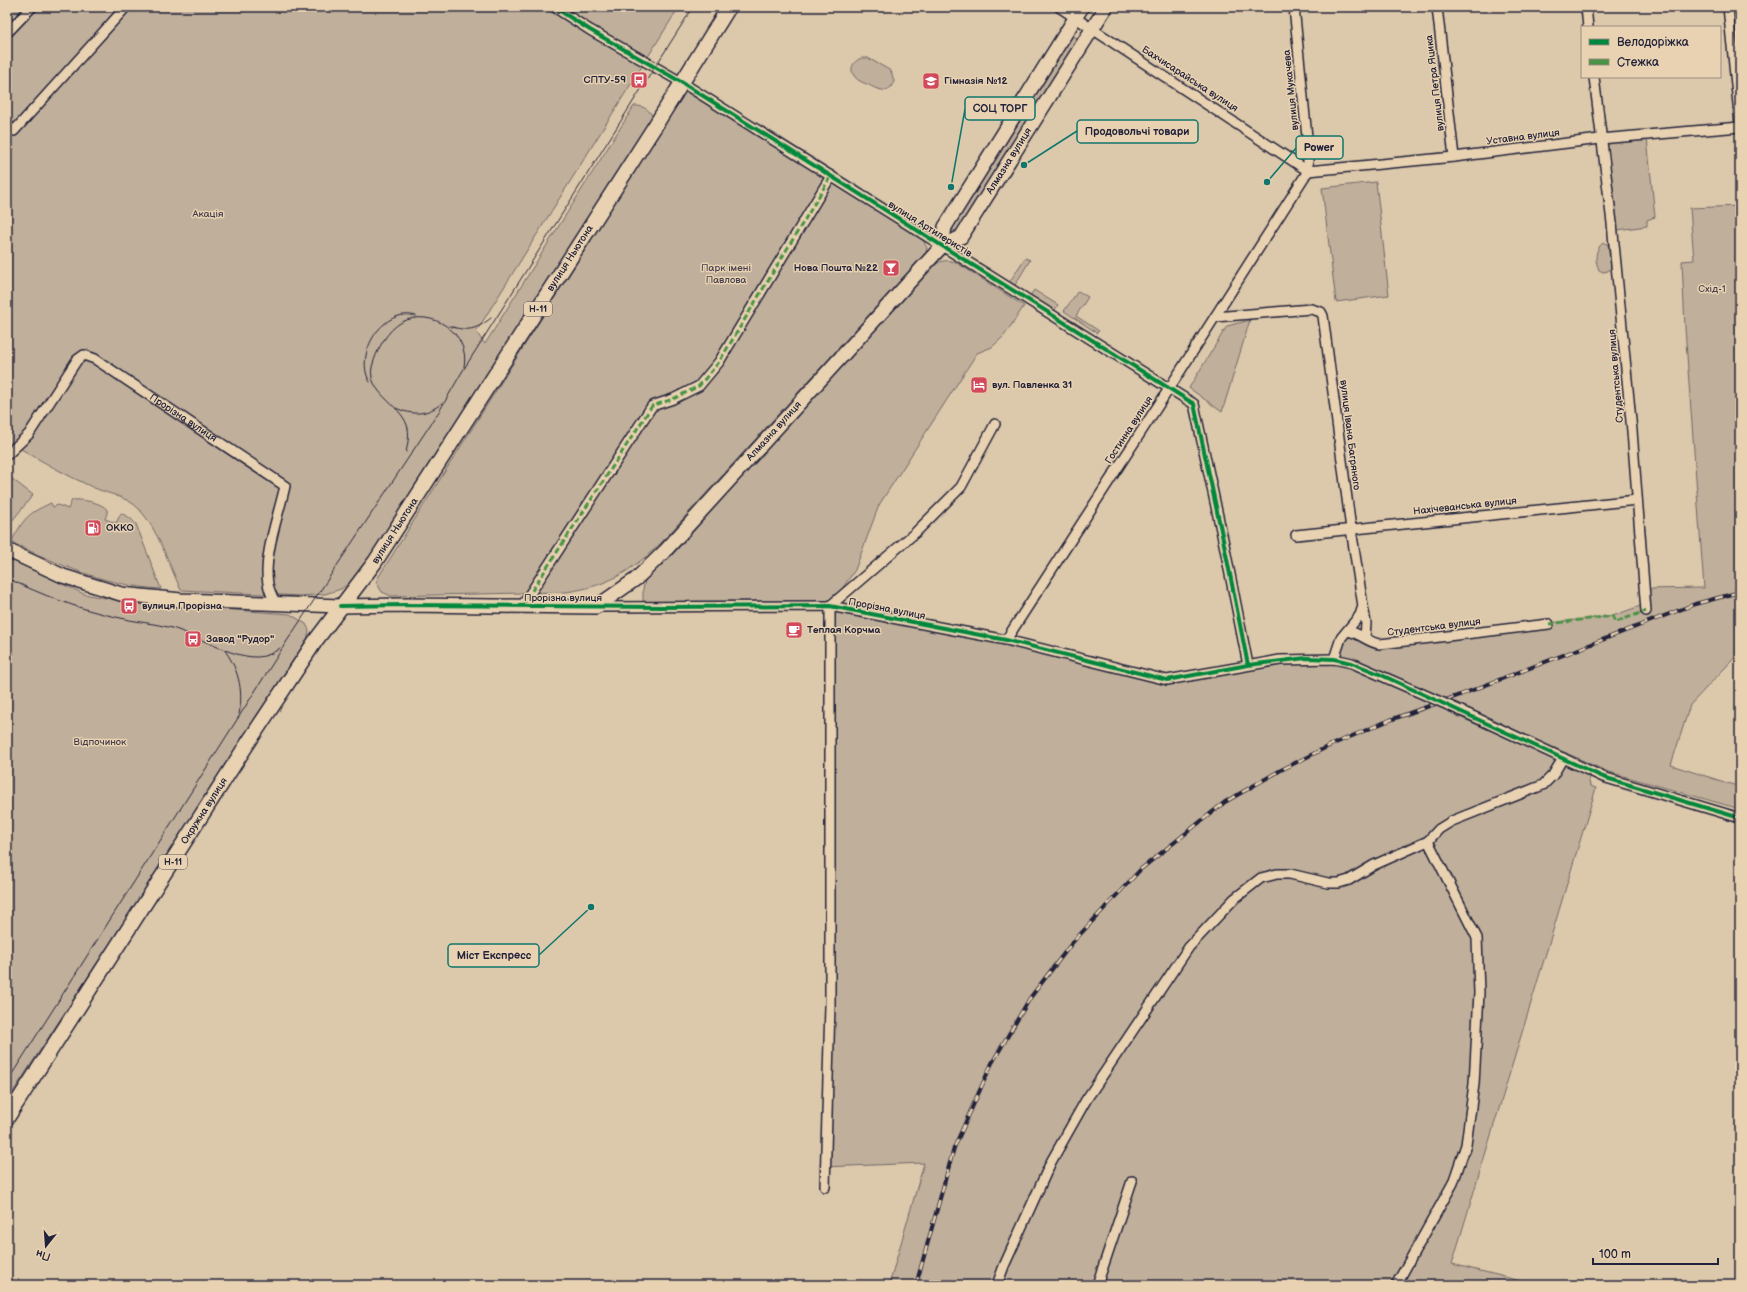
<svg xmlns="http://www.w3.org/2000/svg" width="1747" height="1292" font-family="'Balsamiq Sans',sans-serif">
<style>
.green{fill:#c0af9a;stroke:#71686a}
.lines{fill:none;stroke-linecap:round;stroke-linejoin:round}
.street-casing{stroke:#22223b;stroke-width:12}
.secondary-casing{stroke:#22223b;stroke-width:16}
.primary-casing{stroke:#22223b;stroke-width:17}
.street{stroke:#e8d2b1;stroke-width:9}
.secondary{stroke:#e8d2b1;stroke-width:13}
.primary{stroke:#e8d2b1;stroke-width:14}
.tram{stroke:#22223b;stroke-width:1}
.rail-casing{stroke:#22223b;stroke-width:4}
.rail{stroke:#e8d2b1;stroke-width:2.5;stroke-dasharray:8;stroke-linecap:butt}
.street-bridge-casing{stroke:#22223b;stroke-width:12;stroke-linecap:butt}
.street-bridge{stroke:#e8d2b1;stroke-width:9}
.quiet{stroke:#4a9344;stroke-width:3;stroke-dasharray:6 3;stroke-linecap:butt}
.cycleway-casing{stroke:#e8d2b1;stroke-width:6}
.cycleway{stroke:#00873e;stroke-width:4}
.labels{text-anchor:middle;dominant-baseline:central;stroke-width:3;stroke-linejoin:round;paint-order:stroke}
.shield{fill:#e8d2b1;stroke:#5d575e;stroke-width:1}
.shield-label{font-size:9px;font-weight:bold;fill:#22223b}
.street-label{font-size:10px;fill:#22223b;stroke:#e8d2b1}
.poi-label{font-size:10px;font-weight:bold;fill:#22223b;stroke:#e8d2b1;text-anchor:start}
.park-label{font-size:10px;fill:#423e4e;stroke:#e8d2b1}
.leader{fill:none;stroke:#0f766e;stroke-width:1.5}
.callout-dot{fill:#0f766e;stroke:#e8d2b1;stroke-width:1.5}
.callout{fill:#e8d2b1;stroke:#0f766e;stroke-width:1.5}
.callout-label{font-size:11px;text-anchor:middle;font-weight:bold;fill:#22223b}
</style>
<rect width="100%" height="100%" fill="#dcc8aa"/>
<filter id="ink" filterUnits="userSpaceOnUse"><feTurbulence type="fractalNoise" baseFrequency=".025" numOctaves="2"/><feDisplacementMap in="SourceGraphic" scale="8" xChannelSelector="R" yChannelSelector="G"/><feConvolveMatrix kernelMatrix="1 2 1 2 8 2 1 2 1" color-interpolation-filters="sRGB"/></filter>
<g filter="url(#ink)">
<path class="green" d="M 7,7 L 679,7 L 476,332 L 485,344 L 634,106 C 644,105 651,111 654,120 L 377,551 L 353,580 L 341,589 L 325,594 L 301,596 L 181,590 C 169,565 158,529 139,509 C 127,496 107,494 92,487 C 66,475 41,461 16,446 L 7,455 Z
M 1071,35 L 1076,37 L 1078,41 L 958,231 L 952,230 L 950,228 Z
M 862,58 L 868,58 L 891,71 L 894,81 C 890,95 878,90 869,85 C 864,83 858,81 855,77 C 848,69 854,60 862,58 Z
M 685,91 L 923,240 L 927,248 L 926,252 L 659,545 C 628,573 608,586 566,592 L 391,596 L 382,592 L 376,582 L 379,576 Z
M 1647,138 L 1655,217 L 1647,220 L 1647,226 L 1617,230 L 1606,144 L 1609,141 Z
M 1376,182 L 1389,295 L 1336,302 L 1322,188 Z
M 1740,206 L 1740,652 L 1690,705 L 1671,765 L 1740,787 L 1740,809 L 1606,771 L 1471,710 L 1457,716 L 1587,772 L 1590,786 L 1596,788 L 1452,1264 L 1537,1285 L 889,1285 L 924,1163 L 823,1167 L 830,1005 L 830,606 L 643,607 L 643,589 L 646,577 L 671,556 L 930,269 C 939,261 945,258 957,263 L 1024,306 L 1004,336 L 992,347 L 977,353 L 879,505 L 855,570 L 830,606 L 1006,640 L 1167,680 L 1248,665 L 1334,659 L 1348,631 L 1373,643 L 1612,616 L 1646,604 L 1645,589 L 1704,588 L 1685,328 L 1682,261 L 1694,260 L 1690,208 Z
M 1603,243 L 1608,244 L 1611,268 L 1608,271 L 1603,272 L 1599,270 C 1595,261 1594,250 1603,243 Z
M 1025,258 L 1030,260 L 1012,290 L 1007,286 Z
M 1034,290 L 1058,305 L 1054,311 L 1030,296 Z
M 1078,291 L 1088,297 L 1076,316 L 1099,331 L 1097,333 L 1064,311 Z
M 1250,320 L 1222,412 L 1189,388 L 1227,326 Z
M 7,475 L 33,495 L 7,527 Z
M 72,500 C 79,499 103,502 107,510 C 108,512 106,516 105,519 L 116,523 L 121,513 L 130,518 L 136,524 L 161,589 C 107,586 59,565 11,542 C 25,518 25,515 51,503 L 53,507 L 58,505 L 68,509 Z
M 7,558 L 84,594 L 160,608 L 179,606 L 290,614 L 306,624 L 309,630 L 307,641 L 7,1101 Z"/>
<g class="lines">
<g class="street-casing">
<g id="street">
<path d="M 554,7 L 590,30 L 681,82 L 1194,404 L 1224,544 L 1248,665"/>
<path d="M 1059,7 L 1308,171"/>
<path d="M 1437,7 L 1454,157"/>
<path d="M 1586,7 L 1588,27"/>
<path d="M 1728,7 L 1740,124"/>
<path d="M 7,33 L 32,7"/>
<path d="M 1594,77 L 1612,223 L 1632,431 L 1646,611"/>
<path d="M 7,125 L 14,131 L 126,7"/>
<path d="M 1308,171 L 1454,157 L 1600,139 L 1740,127"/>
<path d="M 1215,317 L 1311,309 L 1321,312 L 1323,316 L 1351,529 L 1363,606 L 1360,615 L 1341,638 L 1334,659"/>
<path id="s1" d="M 7,455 L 29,434 L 77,360 L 84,355 L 95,359 L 285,486 C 279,514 263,556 268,584 C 269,591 273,598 276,604"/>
<path d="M 1296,535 L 1637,500"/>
<path d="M 522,606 L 652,406 L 673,399 L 699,386 L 719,362 L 831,176"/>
<path d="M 1363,606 L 1366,623 L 1365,638"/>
<path d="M 596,607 L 830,606 L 1006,640 L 1167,680 L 1280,660 L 1334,659 L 1352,663 L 1416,691"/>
<path d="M 1348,631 C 1361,633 1368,643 1380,644 L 1549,624"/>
<path d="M 1006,640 L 1165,395 L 1308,171 L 1308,147 L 1294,7"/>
<path d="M 1468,714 L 1603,777 L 1740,818"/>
<path d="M 825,1187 L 830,1005 L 830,606 L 916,532 L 961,487 L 995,424"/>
<path d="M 997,1285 L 1004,1266 L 1051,1162 L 1086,1100 L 1189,947 L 1234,899 L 1261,878 L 1277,874 L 1290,874 L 1328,883 L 1339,883 L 1349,880 L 1374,865 L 1428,841 L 1439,829 L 1452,821 L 1543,785 L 1553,775 L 1563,758"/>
<path d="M 1097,1285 L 1132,1181"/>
<path d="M 1396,1285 L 1453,1183 L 1466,1145 L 1474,1084 L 1479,993 L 1477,938 L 1428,841"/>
</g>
</g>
<g class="secondary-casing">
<g id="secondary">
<path d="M 942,246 L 945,227 L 1082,7"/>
<path id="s2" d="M 7,550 L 63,576 L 121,594 L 181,600 L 340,606 L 405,605 L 596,607 L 636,579 L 665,551 L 942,246 L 961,237 L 1106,7"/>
</g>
</g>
<g class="primary-casing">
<g id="primary">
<path id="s3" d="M 7,1118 L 244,749 L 316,640 L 375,562 L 655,126 L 729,7"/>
</g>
</g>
<use href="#street" class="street"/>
<use href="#secondary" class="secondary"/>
<use href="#primary" class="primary"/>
<path class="tram" d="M 449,326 C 468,332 476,330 491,318
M 370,382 C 353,355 383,306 416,316
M 396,408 C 413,416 428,415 442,403
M 406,452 C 408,443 410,433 407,425 C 400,404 367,393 372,367 C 376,351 387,330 402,322 C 431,307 471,333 464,367
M 7,578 C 42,595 78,609 116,617 C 135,622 154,623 172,628 C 198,636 230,657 256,657 C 265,657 274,653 280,648
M 223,648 C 238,667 244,690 239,714
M 7,1082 L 285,644 L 440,410 L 462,372 L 693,7"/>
<g class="rail-casing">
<path id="rail" d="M 916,1285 L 954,1148 L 992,1063 L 1030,998 L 1072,943 L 1141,869 L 1225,802 L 1281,770 L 1331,745 L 1390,720 L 1460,695 L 1695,604 L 1740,592"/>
</g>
<use href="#rail" class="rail"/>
<g class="street-bridge-casing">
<path id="street-bridge" d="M 1416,691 L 1468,714"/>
</g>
<use href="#street-bridge" class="street-bridge"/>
<path class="quiet" d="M 522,606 L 652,406 L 673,399 L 699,386 L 719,362 L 831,176
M 1549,624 L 1612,616 L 1616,622 L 1646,611"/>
<g class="cycleway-casing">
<path id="cycleway" d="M 554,7 L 590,30 L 681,82 L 1194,404 L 1224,544 L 1248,665
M 340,606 L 405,605 L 661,607 L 830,606 L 1006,640 L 1167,680 L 1248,665 L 1306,658 L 1334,659 L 1352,663 L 1377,673 L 1603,777 L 1740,818"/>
</g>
<use href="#cycleway" class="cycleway"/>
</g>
</g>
<defs>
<g id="bus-square" transform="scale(0.9)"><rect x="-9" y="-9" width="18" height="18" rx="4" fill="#d1495b" stroke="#e8d2b1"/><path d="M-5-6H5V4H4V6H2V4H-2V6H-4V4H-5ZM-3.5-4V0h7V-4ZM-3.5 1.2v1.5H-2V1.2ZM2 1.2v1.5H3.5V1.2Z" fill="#fff"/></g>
<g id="school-square" transform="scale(0.9)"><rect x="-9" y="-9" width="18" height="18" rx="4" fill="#d1495b" stroke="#e8d2b1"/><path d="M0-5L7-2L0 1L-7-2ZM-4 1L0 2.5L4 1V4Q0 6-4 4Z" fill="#fff"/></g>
<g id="bar-square" transform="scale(0.9)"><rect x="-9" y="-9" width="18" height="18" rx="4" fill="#d1495b" stroke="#e8d2b1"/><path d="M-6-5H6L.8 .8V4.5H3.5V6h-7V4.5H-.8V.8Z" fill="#fff"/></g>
<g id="hotel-square" transform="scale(0.9)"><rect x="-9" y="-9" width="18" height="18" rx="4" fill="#d1495b" stroke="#e8d2b1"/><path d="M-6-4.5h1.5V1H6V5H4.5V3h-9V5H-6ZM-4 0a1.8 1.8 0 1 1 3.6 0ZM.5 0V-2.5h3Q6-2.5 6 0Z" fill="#fff"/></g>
<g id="fuel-square" transform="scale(0.9)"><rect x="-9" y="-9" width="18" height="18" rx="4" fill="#d1495b" stroke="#e8d2b1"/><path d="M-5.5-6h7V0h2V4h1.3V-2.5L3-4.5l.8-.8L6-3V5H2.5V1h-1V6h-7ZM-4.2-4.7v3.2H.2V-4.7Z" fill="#fff"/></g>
<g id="cafe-square" transform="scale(0.9)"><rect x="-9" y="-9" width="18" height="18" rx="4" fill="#d1495b" stroke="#e8d2b1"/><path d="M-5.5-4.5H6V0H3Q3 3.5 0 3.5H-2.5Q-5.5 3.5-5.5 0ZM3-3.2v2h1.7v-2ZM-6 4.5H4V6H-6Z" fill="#fff"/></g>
</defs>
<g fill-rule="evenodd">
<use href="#bus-square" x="639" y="80"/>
<use href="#school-square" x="931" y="81"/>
<use href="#bar-square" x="891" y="268"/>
<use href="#hotel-square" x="979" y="385"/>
<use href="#fuel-square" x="93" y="528"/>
<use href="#bus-square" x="129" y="606"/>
<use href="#cafe-square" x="794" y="630"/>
<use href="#bus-square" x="193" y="639"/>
</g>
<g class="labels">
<g class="shield">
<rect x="524" y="302" width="28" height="14" rx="3"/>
<rect x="159" y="855" width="28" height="14" rx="3"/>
</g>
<g class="shield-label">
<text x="538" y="309">Н-11</text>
<text x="173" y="862">Н-11</text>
</g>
<g class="street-label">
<text transform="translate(1190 79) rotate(33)">Бахчисарайська вулиця</text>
<text transform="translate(1435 83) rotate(-97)">вулиця Петра Яцика</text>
<text transform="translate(1291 90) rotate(-96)">вулиця Мукачева</text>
<text transform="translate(1523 137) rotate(-7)">Уставна вулиця</text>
<text stroke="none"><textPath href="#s2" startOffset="1210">Алмазна вулиця</textPath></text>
<text transform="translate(930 229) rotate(32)">вулиця Артилеристів</text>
<text stroke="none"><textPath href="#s3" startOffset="1028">вулиця Ньютона</textPath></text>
<text transform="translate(1616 376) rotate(-95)">Студентська вулиця</text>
<text stroke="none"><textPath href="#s1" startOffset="245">Прорізна вулиця</textPath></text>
<text transform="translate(1129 430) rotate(-57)">Гостинна вулиця</text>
<text stroke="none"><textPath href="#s2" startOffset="849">Алмазна вулиця</textPath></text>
<text transform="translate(1350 435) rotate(83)">вулиця Івана Багряного</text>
<text transform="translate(1465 506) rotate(-6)">Нахічеванська вулиця</text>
<text stroke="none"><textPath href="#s3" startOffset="704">вулиця Ньютона</textPath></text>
<text x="563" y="598">Прорізна вулиця</text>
<text transform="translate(887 609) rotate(11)">Прорізна вулиця</text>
<text transform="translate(1434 627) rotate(-7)">Студентська вулиця</text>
<text stroke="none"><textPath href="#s3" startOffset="365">Окружна вулиця</textPath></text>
</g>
<g class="poi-label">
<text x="626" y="80" text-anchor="end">СПТУ-59</text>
<text x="944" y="81">Гімназія №12</text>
<text x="878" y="268" text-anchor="end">Нова Пошта №22</text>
<text x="992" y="385">вул. Павленка 31</text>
<text x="106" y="528">ОККО</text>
<text x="142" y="606">вулиця Прорізна</text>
<text x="807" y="630">Теплая Корчма</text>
<text x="206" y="639">Завод "Рудор"</text>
</g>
<g class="park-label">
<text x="208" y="214">Акація</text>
<text x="726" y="268">Парк імені<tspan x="726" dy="12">Павлова</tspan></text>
<text x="1712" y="289">Схід-1</text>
<text x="100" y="742">Відпочинок</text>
</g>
</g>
<path class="leader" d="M951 187L965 109M1024 165L1077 131M1267 182L1296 148M591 907L539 955"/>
<g class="callout-dot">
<circle cx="951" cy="187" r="4"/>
<circle cx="1024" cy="165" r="4"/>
<circle cx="1267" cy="182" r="4"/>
<circle cx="591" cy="907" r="4"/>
</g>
<g class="callout">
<rect x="965" y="97" width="70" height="23" rx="4"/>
<rect x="1077" y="120" width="121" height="23" rx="4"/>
<rect x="1296" y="136" width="47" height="23" rx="4"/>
<rect x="448" y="944" width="91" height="23" rx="4"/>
</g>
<g class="callout-label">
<text x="1000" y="112">СОЦ ТОРГ</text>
<text x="1137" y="135">Продовольчі товари</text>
<text x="1319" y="151">Power</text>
<text x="494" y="959">Міст Експресс</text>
</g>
<rect width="1747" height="1292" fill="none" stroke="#e8d2b1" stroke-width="24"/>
<rect x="12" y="12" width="1723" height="1268" fill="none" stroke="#22223b" stroke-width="1.5" filter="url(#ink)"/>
<rect x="1581" y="26" width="140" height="52" fill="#e8d2b1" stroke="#998c82"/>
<rect x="1589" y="39" width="20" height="6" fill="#00873e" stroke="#998c82"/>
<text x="1617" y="46" font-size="12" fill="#22223b">Велодоріжка</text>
<rect x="1589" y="59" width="20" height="6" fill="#4a9344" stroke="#998c82"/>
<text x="1617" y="66" font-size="12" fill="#22223b">Стежка</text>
<g transform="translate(46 1246) rotate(197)" stroke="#e8d2b1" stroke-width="3" paint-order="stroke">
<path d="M0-3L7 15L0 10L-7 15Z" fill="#22223b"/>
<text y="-6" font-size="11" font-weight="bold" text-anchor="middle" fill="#22223b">Пн</text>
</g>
<path d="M1593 1258v6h125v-6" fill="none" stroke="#22223b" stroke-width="2"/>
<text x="1599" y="1258" font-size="12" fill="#22223b" stroke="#e8d2b1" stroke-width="3" paint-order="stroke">100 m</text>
</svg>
